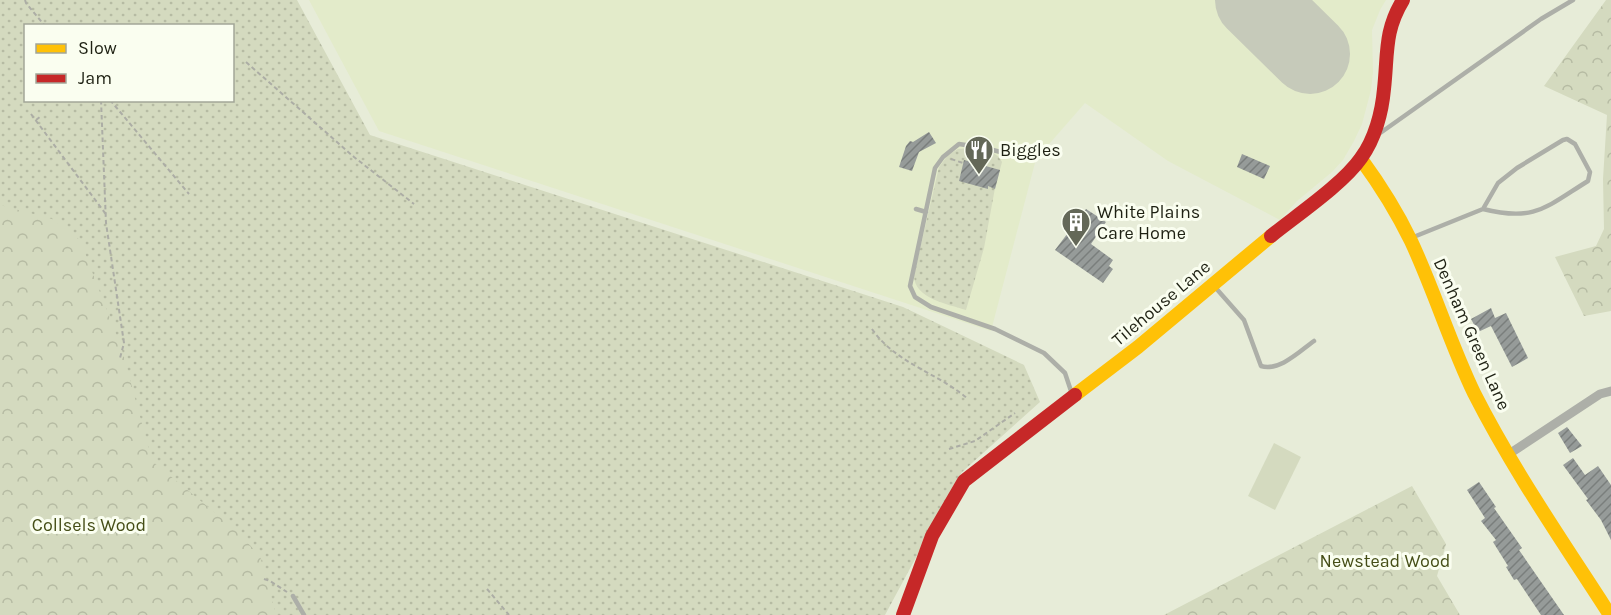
<svg xmlns="http://www.w3.org/2000/svg" width="1611" height="615" font-family="Karla,sans-serif">
<style>
.built{fill:#e3ebca}
.grass{fill:url(#grass-dots);fill-rule:evenodd}
.forest{fill:url(#forest-crowns)}
.pitch{fill:#d4dabf}
.lines{fill:none;stroke-linecap:round;stroke-linejoin:round}
.runway{stroke:#c6caba;stroke-width:80}
.building{fill:url(#building-hatch)}
.path{stroke:#acada5;stroke-width:2;stroke-dasharray:4.5 3;stroke-linecap:butt}
.lane{stroke:#adafa8;stroke-width:4.5}
.street{stroke:#adafa8;stroke-width:9}
.slow{stroke:#ffc107;stroke-width:14}
.jam{stroke:#c62828;stroke-width:14}
.labels{text-anchor:middle;dominant-baseline:central;stroke-width:6;stroke-linejoin:round;paint-order:stroke}
.poi-label{font-size:18px;fill:#1e2113;stroke:#fafef0;text-anchor:start}
.street-label{font-size:18px;fill:#1e2113;stroke:#fafef0}
.park-label{font-size:18px;fill:#454e17;stroke:#fafef0}
</style>
<defs>
<pattern id="grass-dots" width="8" height="8" patternUnits="userSpaceOnUse" patternTransform="scale(1.5)"><rect width="8" height="8" fill="#d4dabf"/><path d="M2 2h.1M6 6h.1" fill="none" stroke="#b6bba3" stroke-width="1.8" stroke-linecap="round"/></pattern>
<pattern id="forest-crowns" width="20" height="18" patternUnits="userSpaceOnUse" patternTransform="scale(1.5)"><rect width="20" height="18" fill="#d4dabf"/><path d="M2 6a3 3 0 1 1 6 0M12 15a3 3 0 1 1 6 0" fill="none" stroke="#b6bba3"/></pattern>
<pattern id="building-hatch" width="6" height="6" patternUnits="userSpaceOnUse" patternTransform="scale(1.5)"><rect width="6" height="6" fill="#969b99"/><path d="M-1 1l2-2M0 6l6-6M5 7l2-2" fill="none" stroke="#7a7e7c"/></pattern>
</defs>
<rect width="100%" height="100%" fill="#e7ecd8"/>
<path class="built" d="M 309,0 L 1386,0 L 1380,10 L 1372,30 L 1373,72 L 1371,90 L 1362,124 L 1354,141 L 1343,160 L 1332,172 L 1297,201 L 1280,220 L 1168,161 L 1085,103 L 1036,159 L 991,331 L 379,131 Z"/>
<path class="grass" d="M 0,0 L 297,0 L 370,135 L 903,307 L 1024,365 L 1040,402 L 962,472 L 885,615 L 0,615 ZM 26,26 L 232,26 L 232,100 L 26,100 Z
M 958,149 C 972,148 995,147 1002,162 L 995,188 L 984,248 L 966,310 C 948,304 914,299 914,275 L 939,167 L 948,155 Z"/>
<path class="forest" d="M 1606,0 L 1611,0 L 1611,311 L 1584,316 L 1555,257 L 1596,246 L 1604,229 L 1603,179 L 1607,115 L 1544,86 Z
M 0,205 L 52,219 L 80,240 L 122,350 L 152,461 L 235,529 L 260,556 L 276,615 L 0,615 Z
M 1412,486 L 1446,544 L 1437,576 L 1460,615 L 1164,615 Z"/>
<path class="pitch" d="M 1274,443 L 1301,457 L 1275,510 L 1248,496 Z"/>
<g class="lines">
<path class="runway" d="M 1255,0 L 1310,54"/>
</g>
<path class="building" d="M 929,132 L 936,143 L 919,152 L 912,171 L 899,167 L 906,146 L 910,141 L 913,142 Z
M 1242,154 L 1270,166 L 1264,179 L 1237,167 Z
M 964,160 L 1000,170 L 995,189 L 988,186 L 988,189 L 959,181 Z
M 1086,209 L 1106,222 L 1091,244 L 1113,260 L 1109,266 L 1113,269 L 1103,283 L 1055,250 Z
M 1491,308 L 1495,318 L 1506,313 L 1528,358 L 1512,367 L 1491,326 L 1478,332 L 1471,319 Z
M 1567,427 L 1582,446 L 1570,453 L 1558,433 Z
M 1573,458 L 1585,475 L 1598,466 L 1611,485 L 1611,540 L 1601,520 L 1586,500 L 1588,499 L 1563,465 Z
M 1479,482 L 1496,507 L 1494,508 L 1522,548 L 1519,550 L 1564,615 L 1541,615 L 1517,579 L 1514,580 L 1506,567 L 1508,566 L 1493,542 L 1496,540 L 1481,521 L 1485,518 L 1467,490 Z"/>
<g class="lines">
<path class="path" d="M 25,0 L 26,3 L 45,26
M 246,62 L 354,157 L 414,204
M 101,100 L 106,223 L 124,343 L 120,358
M 110,100 L 189,194
M 31,114 L 105,213
M 36,120 L 41,116
M 951,159 L 963,163
M 981,165 L 983,157
M 872,329 C 895,363 938,373 968,399
M 949,449 L 975,441 L 1015,413
M 264,579 L 270,581 L 287,592
M 487,589 L 509,615"/>
<path class="lane" d="M 1376,136 L 1541,19 L 1573,0
M 1016,156 L 985,148 L 959,144 L 943,157 L 935,168 L 910,286 L 915,297 L 931,307 L 995,329 L 1044,353 L 1065,373 L 1072,394
M 916,209 L 926,212
M 1411,238 L 1483,209 L 1498,183 L 1517,168 L 1563,140 L 1567,139 L 1575,144 L 1590,172 L 1588,181 C 1546,207 1535,222 1483,209
M 1214,286 L 1244,320 L 1261,366 C 1279,372 1300,351 1314,341
M 293,596 L 304,615"/>
<path class="street" d="M 1509,454 L 1600,394 L 1611,391"/>
<path class="slow" d="M 1361,159 C 1380,185 1397,212 1411,241 C 1434,290 1450,343 1474,393 C 1513,470 1563,542 1610,615
M 1075,395 L 1138,347 L 1271,236"/>
<path class="jam" d="M 1271,236 C 1297,215 1343,184 1361,158 C 1375,139 1382,112 1384,89 C 1388,54 1384,31 1403,0
M 903,615 L 932,536 L 964,481 L 1075,395"/>
</g>
<defs>
<g id="restaurant-pin" transform="scale(1.5)"><path d="M0 17L-7.5 6A9.5 9.5 0 1 1 7.5 6Z" fill="#646858" stroke="#fafef0"/><path d="M-5-6h1v4h1v-4h1v4h1v-4h1v5L-1.5 .5V6h-2V.5L-5-1ZM5-6V6H3V1.5H1.5Q1.5-4 5-6Z" fill="#fff"/></g>
<g id="building-pin" transform="scale(1.5)"><path d="M0 17L-7.5 6A9.5 9.5 0 1 1 7.5 6Z" fill="#646858" stroke="#fafef0"/><path d="M-4-6H4V6H1V3H-1V6H-4ZM-2.5-4.3h1.7v1.8h-1.7ZM.8-4.3h1.7v1.8H.8ZM-2.5-1h1.7V.8h-1.7ZM.8-1h1.7V.8H.8Z" fill="#fff"/></g>
</defs>
<g fill-rule="evenodd">
<use href="#restaurant-pin" x="979" y="150"/>
<use href="#building-pin" x="1076" y="222"/>
</g>
<g class="labels">
<g class="poi-label">
<text x="1000" y="150">Biggles</text>
<text x="1097" y="212">White Plains<tspan x="1097" dy="21">Care Home</tspan></text>
</g>
<g class="street-label">
<text transform="translate(1161 303) rotate(-40)">Tilehouse Lane</text>
<text transform="translate(1472 334) rotate(66)">Denham Green Lane</text>
</g>
<g class="park-label">
<text x="89" y="525">Collsels Wood</text>
<text x="1385" y="561">Newstead Wood</text>
</g>
</g>
<rect x="24" y="24" width="210" height="78" fill="#fafef0" stroke="#a2a698" stroke-width="1.5"/>
<rect x="36" y="44" width="30" height="9" fill="#ffc107" stroke="#a2a698" stroke-width="1.5"/>
<text x="78" y="54" font-size="18" fill="#1e2113">Slow</text>
<rect x="36" y="74" width="30" height="9" fill="#c62828" stroke="#a2a698" stroke-width="1.5"/>
<text x="78" y="84" font-size="18" fill="#1e2113">Jam</text>
</svg>
